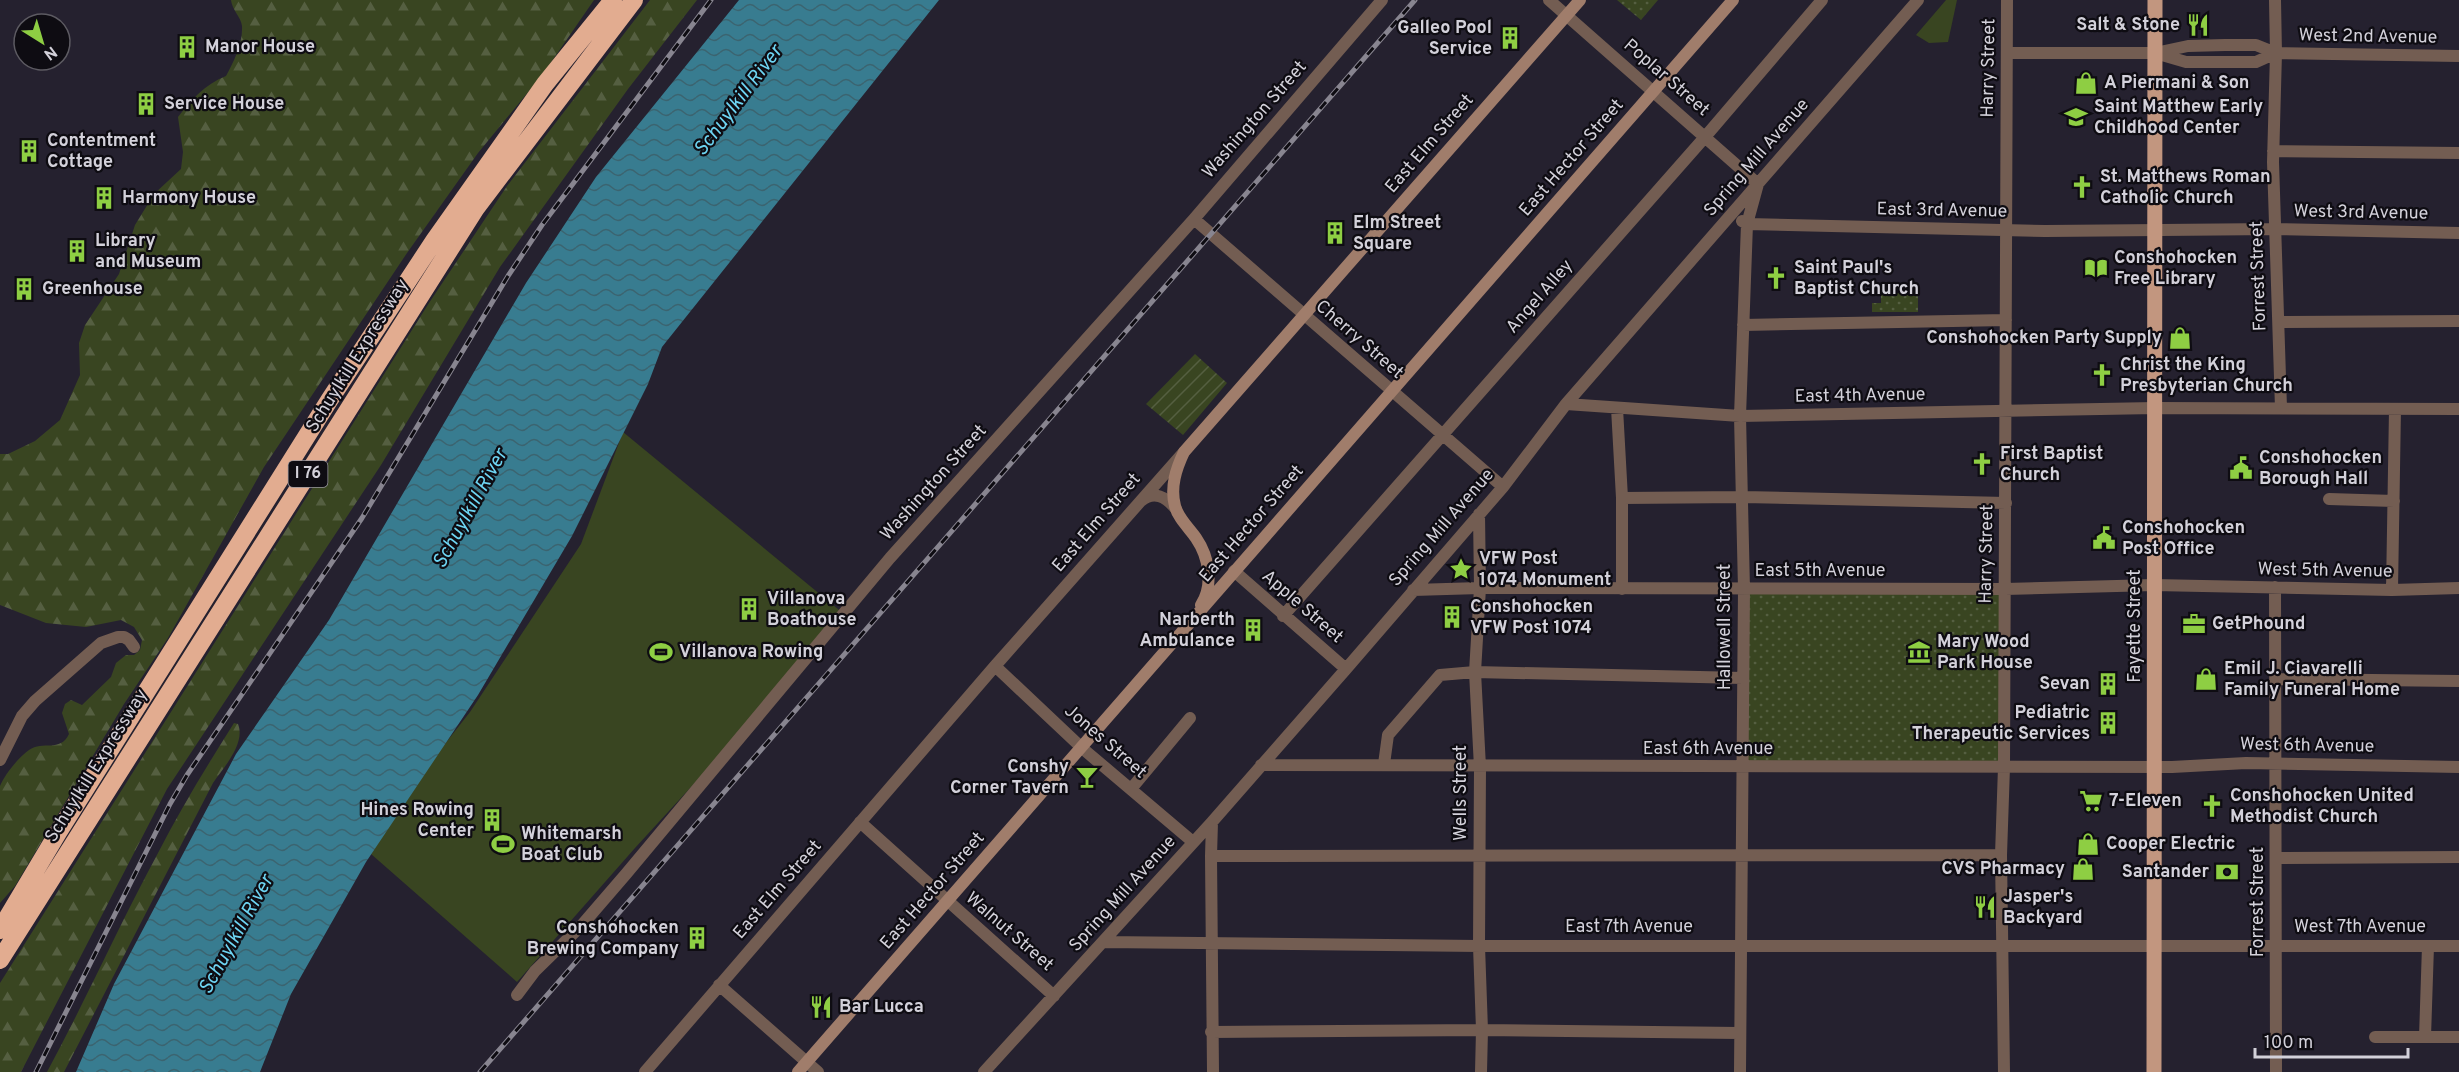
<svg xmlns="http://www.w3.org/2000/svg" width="2459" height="1072" font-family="Overpass,sans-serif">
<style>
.grass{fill:#394521}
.forest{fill:url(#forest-firs)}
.park{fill:url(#park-dots)}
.garden{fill:url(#garden-furrows)}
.water{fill:url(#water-waves)}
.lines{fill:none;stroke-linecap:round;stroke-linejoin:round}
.street{stroke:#735d52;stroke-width:12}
.secondary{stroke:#a07d6b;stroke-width:12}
.primary{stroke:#c2967f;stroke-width:15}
.highway{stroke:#e2ac90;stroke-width:18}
.rail-casing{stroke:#888590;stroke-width:5}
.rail{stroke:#0e0c12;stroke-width:3;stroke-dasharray:9;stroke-linecap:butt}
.labels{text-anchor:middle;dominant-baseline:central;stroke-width:4.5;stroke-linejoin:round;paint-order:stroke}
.shield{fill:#0e0c12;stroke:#98969e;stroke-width:1.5}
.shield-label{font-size:16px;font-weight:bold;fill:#d3d1da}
.poi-label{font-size:18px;font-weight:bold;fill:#d3d1da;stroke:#0e0c12;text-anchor:start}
.street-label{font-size:18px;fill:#d3d1da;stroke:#0e0c12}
.water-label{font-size:20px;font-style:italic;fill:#6ed5f3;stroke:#0e0c12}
</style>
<defs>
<pattern id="forest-firs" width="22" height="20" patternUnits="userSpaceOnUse" patternTransform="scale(1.5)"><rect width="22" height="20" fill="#394521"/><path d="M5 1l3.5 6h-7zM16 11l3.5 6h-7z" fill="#555f41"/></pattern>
<pattern id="park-dots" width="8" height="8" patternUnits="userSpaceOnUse" patternTransform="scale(1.5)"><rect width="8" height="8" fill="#394521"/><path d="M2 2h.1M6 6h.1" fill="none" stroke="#555f41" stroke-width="1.8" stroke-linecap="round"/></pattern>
<pattern id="garden-furrows" width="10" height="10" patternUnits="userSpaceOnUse" patternTransform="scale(1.5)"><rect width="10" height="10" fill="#394521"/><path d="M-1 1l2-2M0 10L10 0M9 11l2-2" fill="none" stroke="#555f41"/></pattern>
<pattern id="water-waves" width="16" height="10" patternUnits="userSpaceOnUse" patternTransform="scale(1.5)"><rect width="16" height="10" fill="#387c90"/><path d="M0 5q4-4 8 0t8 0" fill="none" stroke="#3b6470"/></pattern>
</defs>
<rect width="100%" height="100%" fill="#25212f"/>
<path class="grass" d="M 1946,0 L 1957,0 L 1948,42 L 1929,43 L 1916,35 Z
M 623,432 L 844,614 L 780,690 L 635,848 L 517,982 L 371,854 L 433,759 L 470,712 L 581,544 Z"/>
<path class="forest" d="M 231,0 L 594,0 L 543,74 L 478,153 L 407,253 L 264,467 L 168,638 L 124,704 L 15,886 L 0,903 C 0,874 0,844 0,814 C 0,806 0,794 0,786 C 5,774 19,757 29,750 C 43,740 60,753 69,734 L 62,713 L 65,704 L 71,700 L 82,705 L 111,677 L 116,663 L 126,655 L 134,655 L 140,650 L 142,640 L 134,627 L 121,620 L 86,627 L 46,623 L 0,605 L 0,454 L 8,454 L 35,441 L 60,420 L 80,375 L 79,343 L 85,325 L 119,274 L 135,225 L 154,194 L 181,169 L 183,152 L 178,117 C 192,99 204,85 226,76 C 234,61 243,43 242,26 C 241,17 232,10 231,0 Z
M 650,0 L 697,0 L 628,89 L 500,267 L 381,465 L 167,789 L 21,1072 L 0,1072 L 0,983 L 429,303 L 507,186 Z
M 234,723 L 238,724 C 246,744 223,768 213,783 L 64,1072 L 47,1072 C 86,1000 119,925 158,853 C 181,808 207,766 234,723 Z"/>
<path class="park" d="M 1617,0 L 1658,0 L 1641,20 Z
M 1881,293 L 1918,293 L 1918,312 L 1872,312 L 1872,303 L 1881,303 Z
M 1744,589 L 2005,589 L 2004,767 L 1743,767 Z"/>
<path class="garden" d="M 1195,354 L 1227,383 L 1183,435 L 1146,404 Z"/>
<path class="water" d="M 739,0 L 939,0 L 662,347 L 648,384 L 572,536 L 478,695 L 366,862 L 291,994 L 260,1072 L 76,1072 L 114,984 L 236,754 L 329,620 L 526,283 L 596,177 Z"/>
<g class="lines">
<path class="street" d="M 1549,0 L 1758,184 L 1747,224 L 1740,416 L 1744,589 L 1740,1072
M 2275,0 L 2276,53 L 2273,162 L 2281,408
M 2007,53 L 2155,53 L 2186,62 L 2256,62 L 2276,53
M 2155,53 L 2188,46 L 2225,45 L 2256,45 L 2276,53 L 2459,56
M 2273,151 L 2459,153
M 1194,219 L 1503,487
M 1742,221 L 1747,224 L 2045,231 L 2276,229 L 2459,233
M 2280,322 L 2459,321
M 1743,325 L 2006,320
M 1566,404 L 1740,416 L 2155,408 L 2459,409
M 1617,408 L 1622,498 L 1622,589
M 1622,498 L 1743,497 L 2006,503
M 2329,499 L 2394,501
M 1141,501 C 1154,490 1166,497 1176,509
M 1479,514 L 1480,588 L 1475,672 L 1480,767 L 1479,946 L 1482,1030 L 1481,1072
M 1234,571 L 1346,669
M 2275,587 L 2276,1072
M 1413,590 L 1480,588 L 2005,589 L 2154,585 L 2392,590 L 2459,588
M 2392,590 L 2395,409
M 1283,616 L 1705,137 L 1822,0
M 995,666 L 1082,748 L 1193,842
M 2275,679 L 2459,681
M 0,760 L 22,716 L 35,701 L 101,643 L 118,637 L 124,637 L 129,640 L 134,647
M 1384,764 L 1388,735 L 1440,675 L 1475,672 L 1743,678
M 1261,765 L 2172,767 L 2246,763 L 2459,767
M 1131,789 L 1190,718
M 860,822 L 1054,996
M 1212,822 L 1211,856 L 1213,1072
M 1211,856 L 2001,855
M 2276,858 L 2459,857
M 1104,942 L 1479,946 L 2459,946
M 719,985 L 818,1072
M 517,995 L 535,971 L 582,925 L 626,874 L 890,558 L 1194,219 L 1382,0
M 1211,1032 L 1482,1030 L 1739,1033
M 2375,1037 L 2459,1037
M 2425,1037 L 2428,946
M 645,1072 L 995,666 L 1184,452
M 984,1072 L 1212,822 L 1346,669 L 1503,487 L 1566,404 L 1918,0
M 2004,1072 L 2001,855 L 2004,767 L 2007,0"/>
<path class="secondary" d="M 1201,605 C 1214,585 1209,557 1196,538 C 1189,528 1178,518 1175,506 C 1170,487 1176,469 1184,452 L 1580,0
M 798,1072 L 1733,0"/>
<path class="primary" d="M 2154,1072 L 2155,0"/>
<path class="highway" d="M 0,930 L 59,831 L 330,399 L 434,241 L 545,84 L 613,0
M 0,960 L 476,208 L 634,0"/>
<g class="rail-casing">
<path id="rail" d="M 36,1072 L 170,804 L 187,775 L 362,518 L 508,276 L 542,225 L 711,0
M 480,1072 L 1415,0"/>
</g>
<use href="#rail" class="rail"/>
</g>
<defs>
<g id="restaurant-bare" transform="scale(1.8)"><path d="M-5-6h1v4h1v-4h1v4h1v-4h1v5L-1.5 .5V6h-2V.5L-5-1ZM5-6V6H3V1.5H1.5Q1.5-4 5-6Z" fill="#8ece43" stroke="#0e0c12" stroke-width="2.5" paint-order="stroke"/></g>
<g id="building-bare" transform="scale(1.8)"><path d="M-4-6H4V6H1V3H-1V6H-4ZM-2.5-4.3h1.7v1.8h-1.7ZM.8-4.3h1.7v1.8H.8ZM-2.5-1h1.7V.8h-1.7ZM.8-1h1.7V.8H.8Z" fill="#8ece43" stroke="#0e0c12" stroke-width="2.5" paint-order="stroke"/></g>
<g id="shop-bare" transform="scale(1.8)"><path d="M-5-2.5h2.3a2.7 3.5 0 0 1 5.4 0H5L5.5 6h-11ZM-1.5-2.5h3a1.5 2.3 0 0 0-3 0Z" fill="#8ece43" stroke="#0e0c12" stroke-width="2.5" paint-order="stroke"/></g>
<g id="school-bare" transform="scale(1.8)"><path d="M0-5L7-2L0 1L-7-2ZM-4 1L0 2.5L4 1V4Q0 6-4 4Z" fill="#8ece43" stroke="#0e0c12" stroke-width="2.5" paint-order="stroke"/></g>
<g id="church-bare" transform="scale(1.8)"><path d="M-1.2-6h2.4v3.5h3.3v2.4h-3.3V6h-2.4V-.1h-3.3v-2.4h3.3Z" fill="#8ece43" stroke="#0e0c12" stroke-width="2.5" paint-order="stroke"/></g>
<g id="library-bare" transform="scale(1.8)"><path d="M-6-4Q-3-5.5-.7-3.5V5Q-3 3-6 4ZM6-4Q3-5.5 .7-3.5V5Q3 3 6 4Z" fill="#8ece43" stroke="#0e0c12" stroke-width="2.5" paint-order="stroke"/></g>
<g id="civic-bare" transform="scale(1.8)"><path d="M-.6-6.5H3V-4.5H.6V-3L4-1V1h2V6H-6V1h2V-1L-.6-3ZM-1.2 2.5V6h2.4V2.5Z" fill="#8ece43" stroke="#0e0c12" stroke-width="2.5" paint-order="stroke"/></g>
<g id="sight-bare" transform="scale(1.8)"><path d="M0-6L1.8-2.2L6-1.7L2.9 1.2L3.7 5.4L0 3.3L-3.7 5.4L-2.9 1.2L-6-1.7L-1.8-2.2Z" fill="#8ece43" stroke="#0e0c12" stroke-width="2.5" paint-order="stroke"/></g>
<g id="office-bare" transform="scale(1.8)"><path d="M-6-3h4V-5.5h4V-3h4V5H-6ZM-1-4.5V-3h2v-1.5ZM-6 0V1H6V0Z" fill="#8ece43" stroke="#0e0c12" stroke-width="2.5" paint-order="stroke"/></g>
<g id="stadium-bare" transform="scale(1.8)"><path d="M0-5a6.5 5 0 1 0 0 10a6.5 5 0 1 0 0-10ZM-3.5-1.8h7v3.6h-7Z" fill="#8ece43" stroke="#0e0c12" stroke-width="2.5" paint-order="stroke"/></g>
<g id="museum-bare" transform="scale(1.8)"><path d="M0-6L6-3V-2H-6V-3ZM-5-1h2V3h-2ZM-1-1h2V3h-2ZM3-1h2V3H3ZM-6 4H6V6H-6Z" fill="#8ece43" stroke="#0e0c12" stroke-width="2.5" paint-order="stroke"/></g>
<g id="bar-bare" transform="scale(1.8)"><path d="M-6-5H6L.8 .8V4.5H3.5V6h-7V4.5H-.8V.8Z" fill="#8ece43" stroke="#0e0c12" stroke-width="2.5" paint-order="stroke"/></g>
<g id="supermarket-bare" transform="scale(1.8)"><path d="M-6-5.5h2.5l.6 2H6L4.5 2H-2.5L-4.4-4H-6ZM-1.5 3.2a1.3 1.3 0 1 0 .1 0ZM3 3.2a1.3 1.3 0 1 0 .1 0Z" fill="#8ece43" stroke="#0e0c12" stroke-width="2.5" paint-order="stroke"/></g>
<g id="bank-bare" transform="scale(1.8)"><path d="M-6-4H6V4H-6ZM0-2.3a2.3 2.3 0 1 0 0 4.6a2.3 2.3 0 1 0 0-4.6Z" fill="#8ece43" stroke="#0e0c12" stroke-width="2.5" paint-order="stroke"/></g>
</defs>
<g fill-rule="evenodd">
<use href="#restaurant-bare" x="2198" y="25"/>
<use href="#building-bare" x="1510" y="38"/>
<use href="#building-bare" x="187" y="47"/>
<use href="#shop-bare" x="2086" y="83"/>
<use href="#building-bare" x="146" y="104"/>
<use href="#school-bare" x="2076" y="117"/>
<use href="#building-bare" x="29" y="151"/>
<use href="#church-bare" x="2082" y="187"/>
<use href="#building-bare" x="104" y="198"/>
<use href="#building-bare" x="1335" y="233"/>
<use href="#building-bare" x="77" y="251"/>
<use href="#library-bare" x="2096" y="268"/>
<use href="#church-bare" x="1776" y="278"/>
<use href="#building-bare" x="24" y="289"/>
<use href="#shop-bare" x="2180" y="338"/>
<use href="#church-bare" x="2102" y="375"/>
<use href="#church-bare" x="1982" y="464"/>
<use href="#civic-bare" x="2241" y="468"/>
<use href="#civic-bare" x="2104" y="538"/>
<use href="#sight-bare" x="1461" y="569"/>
<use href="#building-bare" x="749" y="609"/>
<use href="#building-bare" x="1452" y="617"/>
<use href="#office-bare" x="2194" y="624"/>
<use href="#building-bare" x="1253" y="630"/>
<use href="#stadium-bare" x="661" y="652"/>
<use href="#museum-bare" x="1919" y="652"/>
<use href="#shop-bare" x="2206" y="679"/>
<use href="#building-bare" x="2108" y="684"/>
<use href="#building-bare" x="2108" y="723"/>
<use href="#bar-bare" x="1087" y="777"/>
<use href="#supermarket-bare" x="2091" y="801"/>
<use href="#church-bare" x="2212" y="806"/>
<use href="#building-bare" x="492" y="820"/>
<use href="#stadium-bare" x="503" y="844"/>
<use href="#shop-bare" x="2088" y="844"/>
<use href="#shop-bare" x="2083" y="869"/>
<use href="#bank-bare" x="2227" y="872"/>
<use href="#restaurant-bare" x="1985" y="907"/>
<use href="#building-bare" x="697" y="938"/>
<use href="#restaurant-bare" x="821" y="1007"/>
</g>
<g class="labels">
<rect class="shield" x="288.5" y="461" width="39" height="26" rx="4.5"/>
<g class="shield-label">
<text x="308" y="474">I 76</text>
</g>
<g class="poi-label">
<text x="2180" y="25" text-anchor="end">Salt &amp; Stone</text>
<text x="1492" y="28" text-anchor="end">Galleo Pool<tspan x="1492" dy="21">Service</tspan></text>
<text x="205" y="47">Manor House</text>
<text x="2104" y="83">A Piermani &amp; Son</text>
<text x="164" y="104">Service House</text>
<text x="2094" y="107">Saint Matthew Early<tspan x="2094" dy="21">Childhood Center</tspan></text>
<text x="47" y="141">Contentment<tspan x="47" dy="21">Cottage</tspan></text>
<text x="2100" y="177">St. Matthews Roman<tspan x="2100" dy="21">Catholic Church</tspan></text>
<text x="122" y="198">Harmony House</text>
<text x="1353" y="223">Elm Street<tspan x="1353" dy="21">Square</tspan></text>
<text x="95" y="241">Library<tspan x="95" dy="21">and Museum</tspan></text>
<text x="2114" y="258">Conshohocken<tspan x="2114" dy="21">Free Library</tspan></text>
<text x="1794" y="268">Saint Paul's<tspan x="1794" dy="21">Baptist Church</tspan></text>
<text x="42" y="289">Greenhouse</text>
<text x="2162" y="338" text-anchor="end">Conshohocken Party Supply</text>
<text x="2120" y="365">Christ the King<tspan x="2120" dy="21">Presbyterian Church</tspan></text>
<text x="2000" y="454">First Baptist<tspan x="2000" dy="21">Church</tspan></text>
<text x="2259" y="458">Conshohocken<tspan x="2259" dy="21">Borough Hall</tspan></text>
<text x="2122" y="528">Conshohocken<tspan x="2122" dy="21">Post Office</tspan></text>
<text x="1479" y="559">VFW Post<tspan x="1479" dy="21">1074 Monument</tspan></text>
<text x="767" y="599">Villanova<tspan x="767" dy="21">Boathouse</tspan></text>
<text x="1470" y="607">Conshohocken<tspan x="1470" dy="21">VFW Post 1074</tspan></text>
<text x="1235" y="620" text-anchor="end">Narberth<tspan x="1235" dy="21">Ambulance</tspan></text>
<text x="2212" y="624">GetPhound</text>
<text x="1937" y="642">Mary Wood<tspan x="1937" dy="21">Park House</tspan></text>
<text x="679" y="652">Villanova Rowing</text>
<text x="2224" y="669">Emil J. Ciavarelli<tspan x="2224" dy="21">Family Funeral Home</tspan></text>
<text x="2090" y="684" text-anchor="end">Sevan</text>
<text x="2090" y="713" text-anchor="end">Pediatric<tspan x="2090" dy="21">Therapeutic Services</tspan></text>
<text x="1069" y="767" text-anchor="end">Conshy<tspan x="1069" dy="21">Corner Tavern</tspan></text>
<text x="2230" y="796">Conshohocken United<tspan x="2230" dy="21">Methodist Church</tspan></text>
<text x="2109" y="801">7-Eleven</text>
<text x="474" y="810" text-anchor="end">Hines Rowing<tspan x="474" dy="21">Center</tspan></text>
<text x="521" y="834">Whitemarsh<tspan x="521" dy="21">Boat Club</tspan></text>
<text x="2106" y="844">Cooper Electric</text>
<text x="2065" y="869" text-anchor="end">CVS Pharmacy</text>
<text x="2209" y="872" text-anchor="end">Santander</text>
<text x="2003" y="897">Jasper's<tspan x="2003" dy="21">Backyard</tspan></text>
<text x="679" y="928" text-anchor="end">Conshohocken<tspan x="679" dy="21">Brewing Company</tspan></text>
<text x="839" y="1007">Bar Lucca</text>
</g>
<g class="street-label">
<text transform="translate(2368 37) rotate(1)">West 2nd Avenue</text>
<text transform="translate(1989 68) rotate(-89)">Harry Street</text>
<text transform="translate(1666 78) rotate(41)">Poplar Street</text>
<text transform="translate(1255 120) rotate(-49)">Washington Street</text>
<text transform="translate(1430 144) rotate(-49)">East Elm Street</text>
<text transform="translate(1572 158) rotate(-49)">East Hector Street</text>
<text transform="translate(1757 158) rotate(-49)">Spring Mill Avenue</text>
<text transform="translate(1942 211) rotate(1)">East 3rd Avenue</text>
<text transform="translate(2361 213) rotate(1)">West 3rd Avenue</text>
<text transform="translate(2259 276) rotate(-92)">Forrest Street</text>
<text transform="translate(1540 297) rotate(-49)">Angel Alley</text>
<text transform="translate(1359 340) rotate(41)">Cherry Street</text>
<text transform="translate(358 356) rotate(-58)">Schuylkill Expressway</text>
<text transform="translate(1860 396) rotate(-1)">East 4th Avenue</text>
<text transform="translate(934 483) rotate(-48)">Washington Street</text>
<text transform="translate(1097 523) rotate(-49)">East Elm Street</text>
<text transform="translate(1252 524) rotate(-49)">East Hector Street</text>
<text transform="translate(1442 528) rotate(-49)">Spring Mill Avenue</text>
<text transform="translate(1987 554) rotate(-89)">Harry Street</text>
<text x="1820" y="571">East 5th Avenue</text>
<text transform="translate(2325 571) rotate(1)">West 5th Avenue</text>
<text transform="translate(1302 607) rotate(41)">Apple Street</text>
<text transform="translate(2135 626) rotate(-90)">Fayette Street</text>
<text transform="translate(1725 627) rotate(-90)">Hallowell Street</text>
<text transform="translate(1105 742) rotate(41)">Jones Street</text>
<text transform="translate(2307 746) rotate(1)">West 6th Avenue</text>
<text x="1708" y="749">East 6th Avenue</text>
<text transform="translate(97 766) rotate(-58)">Schuylkill Expressway</text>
<text transform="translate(1461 793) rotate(-90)">Wells Street</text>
<text transform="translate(778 890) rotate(-49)">East Elm Street</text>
<text transform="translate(933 891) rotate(-49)">East Hector Street</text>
<text transform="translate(1123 894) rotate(-48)">Spring Mill Avenue</text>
<text transform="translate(2258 902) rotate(-90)">Forrest Street</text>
<text x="1629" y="927">East 7th Avenue</text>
<text x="2360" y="927">West 7th Avenue</text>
<text transform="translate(1009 932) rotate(41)">Walnut Street</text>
</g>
<g class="water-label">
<text transform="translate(739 101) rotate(-53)">Schuylkill River</text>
<text transform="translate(471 509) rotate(-61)">Schuylkill River</text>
<text transform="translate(237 935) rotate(-61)">Schuylkill River</text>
</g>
</g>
<g transform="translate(42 42) rotate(143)"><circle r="28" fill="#0e0c12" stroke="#5d5b62" stroke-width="1.5"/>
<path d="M0-4.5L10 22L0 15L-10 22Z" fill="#8ece43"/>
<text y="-9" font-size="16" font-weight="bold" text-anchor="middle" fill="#d3d1da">N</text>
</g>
<path d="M2255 1048v9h153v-9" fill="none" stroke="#d3d1da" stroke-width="3"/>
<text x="2264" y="1048" font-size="18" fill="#d3d1da" stroke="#0e0c12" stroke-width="4.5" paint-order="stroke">100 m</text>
</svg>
